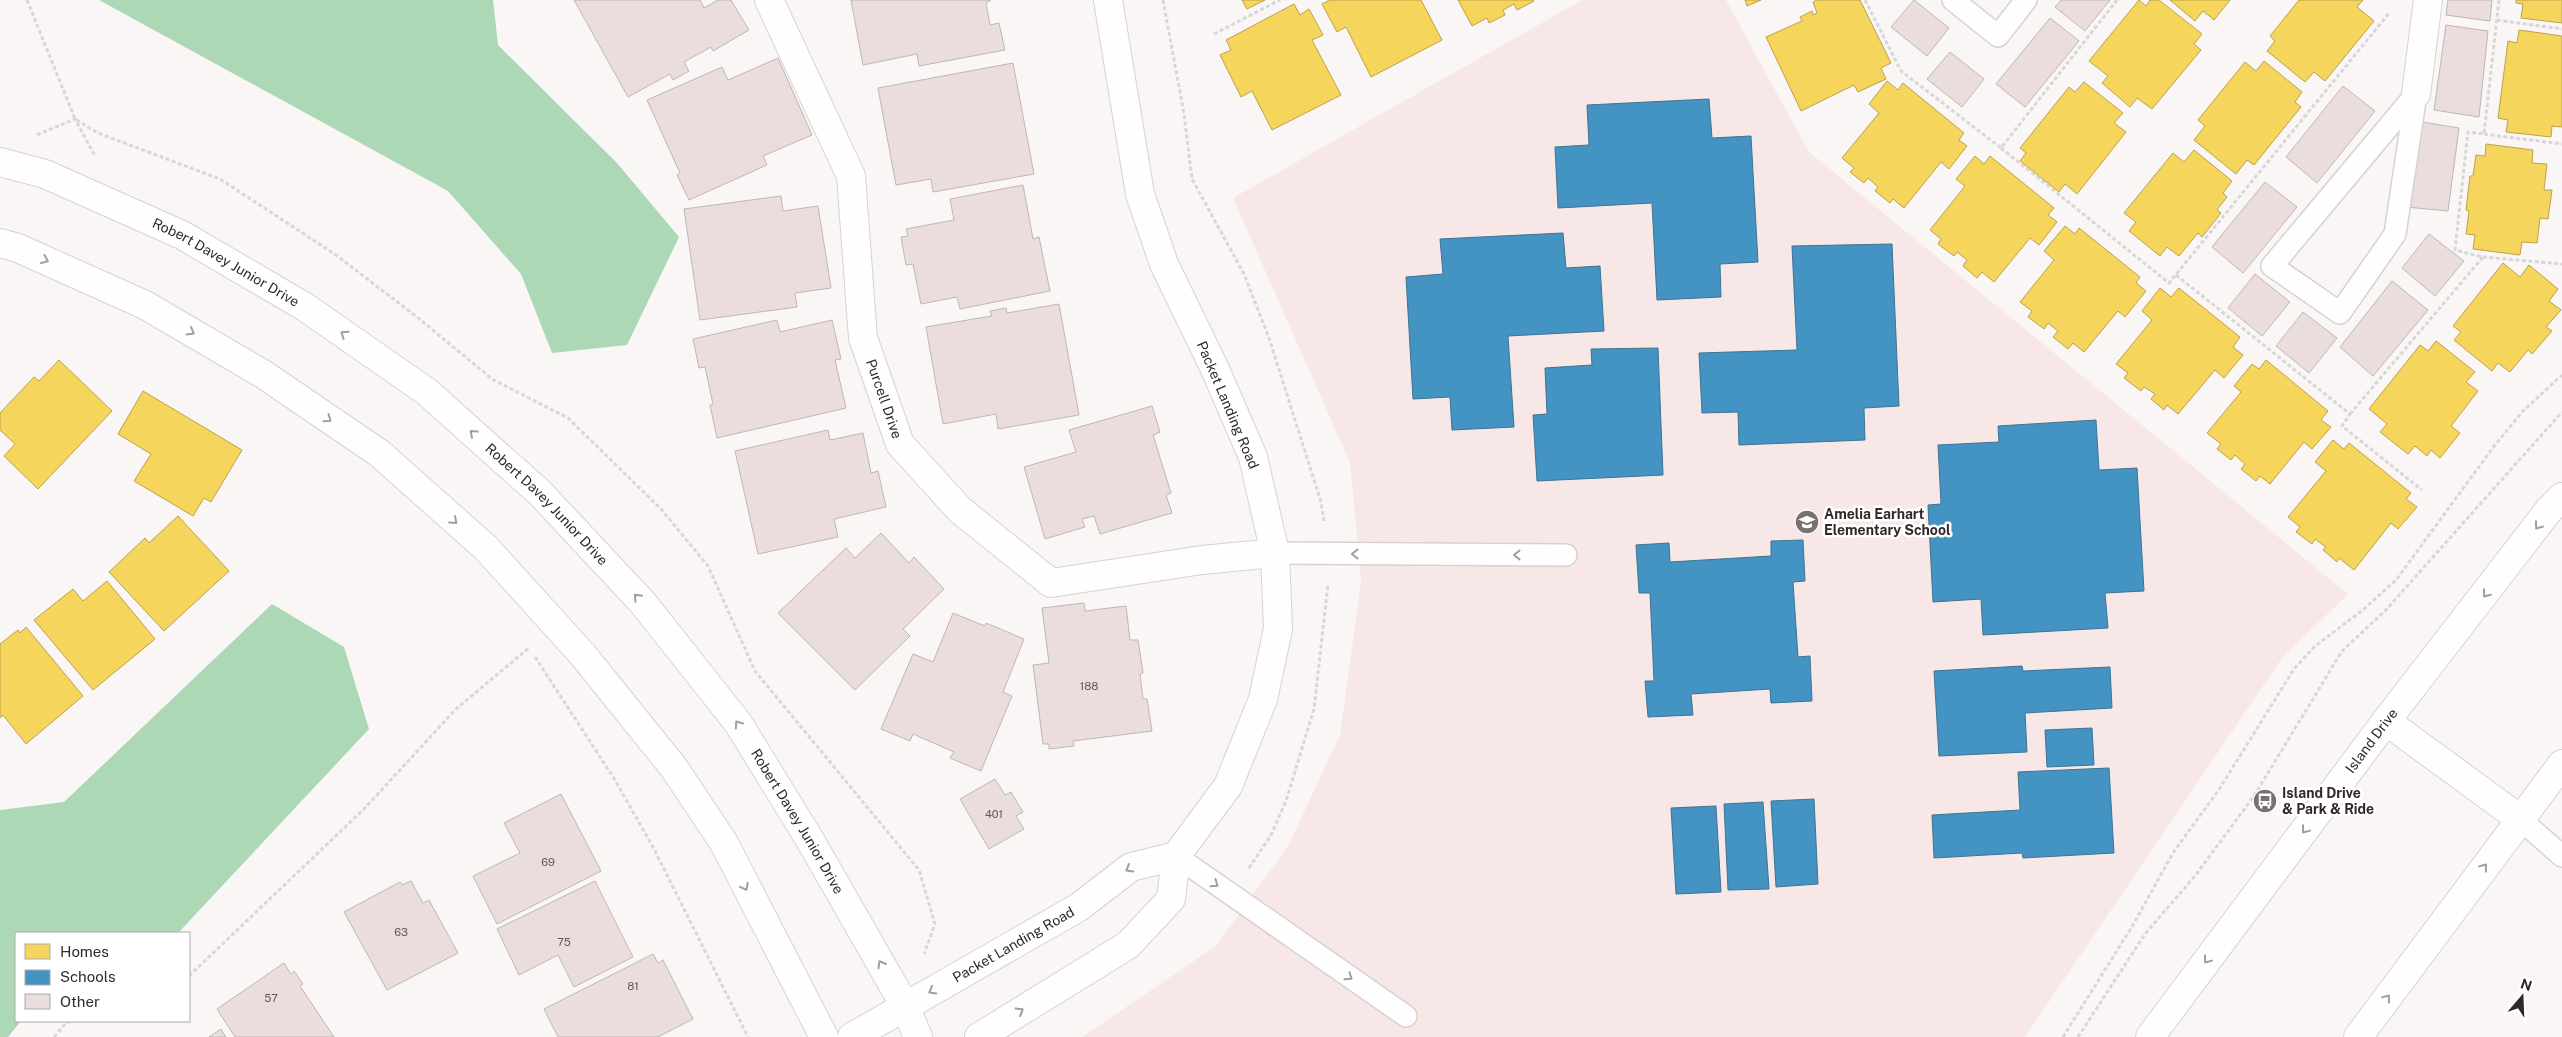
<svg xmlns="http://www.w3.org/2000/svg" width="2562" height="1037" font-family="'Public Sans',sans-serif">
<style>
.built{fill:#f7e8e7}
.water{fill:#add8b6}
.homes{fill:#f6d55c;stroke:#bca14c}
.schools{fill:#4393c3;stroke:#3e7394}
.building{fill:#ecdddd;stroke:#beb6b6}
.lines{fill:none;stroke-linecap:round;stroke-linejoin:round}
.lane-casing{stroke:#d9d1d1;stroke-width:24}
.street-casing{stroke:#d9d1d1;stroke-width:30}
.secondary-casing{stroke:#d9d1d1;stroke-width:30}
.path{stroke:#d8d7d7;stroke-width:3;stroke-dasharray:4 2.5;stroke-linecap:butt}
.lane{stroke:#fefefe;stroke-width:21}
.street{stroke:#fefefe;stroke-width:28}
.secondary{stroke:#fefefe;stroke-width:28}
.oneway{stroke:#a39e9e}
.labels{text-anchor:middle;dominant-baseline:central;stroke-width:5;stroke-linejoin:round;paint-order:stroke}
.number-label{font-size:11px;fill:#625656}
.street-label{font-size:14px;fill:#332828;stroke:#fff}
.poi-label{font-size:14px;font-weight:bold;fill:#332828;stroke:#fff;text-anchor:start}
</style>
<rect width="100%" height="100%" fill="#faf6f5"/>
<path class="built" d="M 1582,0 L 1726,0 L 1809,152 L 2348,594 L 2282,658 L 2025,1037 L 1082,1037 L 1216,946 L 1288,846 L 1340,735 L 1361,581 L 1350,463 L 1233,198 Z"/>
<path class="water" d="M 99,0 L 493,0 L 498,45 L 617,163 L 679,237 L 627,345 L 552,353 L 521,274 L 448,191 Z
M 272,604 L 344,647 L 369,729 L 178,933 L 16,933 L 16,1021 L 21,1021 L 8,1037 L 0,1037 L 0,810 L 64,802 Z"/>
<path class="homes" d="M 1242,0 L 1265,0 L 1247,9 Z
M 1330,0 L 1421,0 L 1442,40 L 1371,77 L 1346,27 L 1337,32 L 1322,4 Z
M 1458,0 L 1533,0 L 1534,1 L 1517,10 L 1514,4 L 1503,10 L 1505,15 L 1489,23 L 1487,18 L 1472,26 Z
M 1745,0 L 1761,0 L 1747,6 Z
M 1817,0 L 1860,0 L 1891,63 L 1881,68 L 1886,79 L 1858,92 L 1854,85 L 1801,111 L 1766,37 L 1802,21 L 1800,17 L 1812,11 L 1813,15 L 1817,13 L 1813,2 Z
M 2139,0 L 2146,6 L 2150,0 L 2159,0 L 2202,34 L 2194,44 L 2201,50 L 2152,109 L 2137,98 L 2130,107 L 2102,83 L 2108,76 L 2089,61 Z
M 2170,0 L 2230,0 L 2214,20 L 2203,11 L 2195,21 Z
M 2299,0 L 2363,0 L 2357,7 L 2374,21 L 2325,81 L 2314,72 L 2305,82 L 2267,51 L 2275,41 L 2270,36 Z
M 2516,0 L 2562,0 L 2562,23 L 2521,18 L 2523,4 L 2516,3 Z
M 1294,4 L 1300,15 L 1309,9 L 1323,35 L 1312,40 L 1341,95 L 1272,130 L 1252,91 L 1241,97 L 1220,55 L 1231,50 L 1226,40 Z
M 2519,30 L 2562,36 L 2562,127 L 2552,126 L 2551,137 L 2506,132 L 2508,120 L 2498,118 L 2508,41 L 2517,43 Z
M 2264,61 L 2302,92 L 2295,102 L 2301,107 L 2254,165 L 2247,160 L 2236,174 L 2194,140 L 2205,126 L 2198,120 L 2245,62 L 2256,71 Z
M 1887,81 L 1898,90 L 1903,83 L 1964,133 L 1959,140 L 1967,146 L 1949,169 L 1941,162 L 1904,208 L 1893,199 L 1890,203 L 1875,191 L 1878,187 L 1868,178 L 1864,183 L 1850,172 L 1854,168 L 1842,158 L 1879,113 L 1869,104 Z
M 2084,82 L 2123,113 L 2114,123 L 2126,132 L 2077,194 L 2065,184 L 2059,192 L 2020,161 L 2026,153 L 2020,148 L 2069,87 L 2075,92 Z
M 2486,144 L 2533,150 L 2532,163 L 2547,164 L 2544,190 L 2552,190 L 2548,219 L 2540,218 L 2537,243 L 2522,242 L 2520,255 L 2473,249 L 2475,235 L 2466,234 L 2469,211 L 2466,210 L 2470,176 L 2473,176 L 2476,155 L 2485,156 Z
M 2194,150 L 2232,181 L 2223,193 L 2227,197 L 2217,210 L 2221,213 L 2202,237 L 2198,233 L 2179,256 L 2167,247 L 2160,256 L 2129,231 L 2136,222 L 2124,213 L 2173,153 L 2184,162 Z
M 1975,156 L 1984,164 L 1990,156 L 2054,208 L 2048,215 L 2057,222 L 2039,245 L 2030,238 L 1994,282 L 1982,272 L 1977,278 L 1963,266 L 1967,260 L 1957,252 L 1954,256 L 1938,244 L 1941,239 L 1930,230 L 1965,186 L 1956,179 Z
M 2065,226 L 2075,234 L 2079,228 L 2140,277 L 2136,283 L 2146,291 L 2125,317 L 2118,311 L 2084,352 L 2073,343 L 2068,349 L 2053,337 L 2058,331 L 2048,323 L 2044,329 L 2028,317 L 2032,311 L 2020,302 L 2054,260 L 2044,251 Z
M 2503,263 L 2520,277 L 2529,265 L 2558,289 L 2549,301 L 2561,310 L 2546,327 L 2552,331 L 2532,354 L 2528,350 L 2510,372 L 2498,363 L 2492,371 L 2454,340 L 2461,332 L 2453,326 Z
M 2160,288 L 2171,297 L 2179,288 L 2240,337 L 2233,347 L 2243,355 L 2224,378 L 2215,370 L 2178,414 L 2167,405 L 2164,410 L 2151,399 L 2155,394 L 2144,387 L 2141,391 L 2124,378 L 2128,373 L 2116,364 L 2152,320 L 2142,311 Z
M 2436,341 L 2475,372 L 2466,382 L 2478,391 L 2451,426 L 2460,433 L 2440,458 L 2431,450 L 2427,456 L 2415,446 L 2408,454 L 2380,432 L 2387,424 L 2369,409 L 2420,345 L 2428,351 Z
M 59,360 L 112,411 L 38,489 L 4,456 L 15,444 L 0,430 L 0,413 L 34,377 L 39,381 Z
M 2266,360 L 2328,411 L 2321,420 L 2331,427 L 2312,449 L 2304,442 L 2270,484 L 2260,476 L 2256,481 L 2241,469 L 2245,464 L 2235,455 L 2231,460 L 2217,449 L 2221,444 L 2207,433 L 2241,392 L 2234,386 L 2252,364 L 2259,369 Z
M 143,391 L 242,450 L 211,502 L 204,498 L 193,516 L 134,481 L 151,454 L 118,434 Z
M 2333,440 L 2344,449 L 2349,443 L 2411,493 L 2406,499 L 2417,507 L 2398,529 L 2391,523 L 2354,570 L 2339,558 L 2337,562 L 2323,550 L 2326,547 L 2315,539 L 2312,544 L 2296,532 L 2300,527 L 2288,517 L 2326,471 L 2315,462 Z
M 178,516 L 229,571 L 164,631 L 109,572 L 145,538 L 149,543 Z
M 107,581 L 155,639 L 93,690 L 34,620 L 73,589 L 83,601 Z
M 26,627 L 83,696 L 26,744 L 3,715 L 0,718 L 0,644 L 18,630 L 20,633 Z"/>
<path class="schools" d="M 1709,99 L 1712,138 L 1751,136 L 1758,262 L 1720,264 L 1721,297 L 1657,300 L 1652,203 L 1558,208 L 1555,147 L 1589,145 L 1587,105 Z
M 1563,233 L 1566,268 L 1600,266 L 1604,331 L 1508,336 L 1514,427 L 1452,430 L 1450,397 L 1413,399 L 1406,277 L 1443,274 L 1440,239 Z
M 1892,244 L 1899,406 L 1864,408 L 1865,440 L 1739,445 L 1738,412 L 1702,413 L 1699,353 L 1797,350 L 1792,246 Z
M 1658,348 L 1663,475 L 1537,481 L 1533,415 L 1547,414 L 1545,368 L 1592,365 L 1591,349 Z
M 2096,420 L 2099,470 L 2137,468 L 2144,591 L 2105,593 L 2108,628 L 1983,635 L 1981,599 L 1933,602 L 1928,505 L 1941,504 L 1938,445 L 1999,442 L 1998,426 Z
M 1803,540 L 1805,581 L 1793,582 L 1798,657 L 1810,656 L 1812,701 L 1771,703 L 1770,689 L 1691,694 L 1693,715 L 1648,717 L 1645,681 L 1654,681 L 1650,593 L 1639,593 L 1636,545 L 1669,543 L 1670,562 L 1771,556 L 1771,541 Z
M 2022,666 L 2023,671 L 2110,667 L 2112,708 L 2025,713 L 2027,752 L 1939,756 L 1934,671 Z
M 2092,728 L 2094,765 L 2047,767 L 2045,730 Z
M 2109,768 L 2114,853 L 2023,858 L 2022,853 L 1934,858 L 1932,815 L 2020,810 L 2018,772 Z
M 1814,799 L 1818,884 L 1776,887 L 1771,801 Z
M 1763,802 L 1769,889 L 1728,890 L 1724,804 Z
M 1716,806 L 1721,892 L 1676,894 L 1671,808 Z"/>
<path class="building" d="M 574,0 L 700,0 L 704,8 L 718,0 L 731,0 L 749,30 L 713,51 L 711,47 L 684,62 L 689,71 L 673,80 L 670,74 L 628,97 Z
M 851,0 L 991,0 L 986,3 L 990,25 L 999,23 L 1005,50 L 919,66 L 917,54 L 863,65 Z
M 1914,0 L 1949,28 L 1927,56 L 1891,27 Z
M 2061,0 L 2110,0 L 2085,31 L 2055,7 Z
M 2448,0 L 2492,0 L 2490,21 L 2446,15 Z
M 2050,18 L 2079,41 L 2025,107 L 1996,84 Z
M 2446,25 L 2488,31 L 2479,117 L 2434,110 Z
M 1950,52 L 1984,79 L 1962,107 L 1927,79 Z
M 778,58 L 812,135 L 763,156 L 767,165 L 689,200 L 677,175 L 680,173 L 647,100 L 722,67 L 728,80 Z
M 1013,63 L 1034,174 L 933,192 L 931,179 L 896,185 L 878,88 Z
M 2343,86 L 2375,111 L 2317,183 L 2286,157 Z
M 2416,121 L 2459,128 L 2448,211 L 2406,207 Z
M 2265,182 L 2297,207 L 2243,273 L 2212,247 Z
M 1023,185 L 1033,239 L 1039,237 L 1050,291 L 960,309 L 957,297 L 921,304 L 913,264 L 906,265 L 901,237 L 908,236 L 906,229 L 954,220 L 950,199 Z
M 781,196 L 783,211 L 818,206 L 831,288 L 795,293 L 797,307 L 700,320 L 684,209 Z
M 2429,234 L 2464,261 L 2435,296 L 2402,268 Z
M 2255,274 L 2290,302 L 2262,336 L 2228,308 Z
M 2392,281 L 2428,310 L 2373,376 L 2340,347 Z
M 1059,304 L 1079,415 L 998,429 L 996,414 L 943,424 L 926,327 L 992,316 L 990,311 L 1006,308 L 1007,313 Z
M 2303,312 L 2337,338 L 2309,373 L 2276,346 Z
M 777,320 L 780,332 L 832,320 L 841,359 L 835,360 L 846,408 L 717,438 L 710,405 L 713,404 L 705,367 L 699,368 L 693,339 Z
M 1152,406 L 1160,432 L 1153,435 L 1171,493 L 1166,495 L 1172,513 L 1100,534 L 1094,516 L 1082,519 L 1085,527 L 1045,539 L 1024,467 L 1076,452 L 1069,430 Z
M 828,430 L 830,440 L 863,433 L 871,473 L 878,471 L 886,507 L 834,519 L 838,537 L 758,554 L 735,451 Z
M 881,533 L 909,563 L 914,557 L 944,589 L 903,629 L 910,636 L 855,690 L 778,613 L 846,548 L 855,558 Z
M 1084,603 L 1085,611 L 1126,606 L 1130,640 L 1138,640 L 1143,673 L 1140,674 L 1143,699 L 1147,699 L 1152,731 L 1073,741 L 1074,746 L 1049,749 L 1049,744 L 1043,744 L 1033,665 L 1049,663 L 1042,608 Z
M 953,613 L 985,626 L 986,623 L 1024,639 L 1003,692 L 1012,696 L 981,771 L 950,758 L 954,752 L 913,734 L 910,741 L 881,729 L 913,654 L 933,662 Z
M 995,779 L 1005,795 L 1011,792 L 1023,812 L 1016,816 L 1024,829 L 989,849 L 960,799 Z
M 561,794 L 601,871 L 497,924 L 473,876 L 520,853 L 504,823 Z
M 411,881 L 423,903 L 429,900 L 458,953 L 387,990 L 344,912 L 400,882 L 402,885 Z
M 595,881 L 633,957 L 574,987 L 558,955 L 519,975 L 497,929 Z
M 653,954 L 658,963 L 663,960 L 693,1019 L 658,1037 L 558,1037 L 544,1009 Z
M 284,963 L 291,974 L 294,971 L 303,984 L 300,986 L 334,1037 L 235,1037 L 217,1009 Z
M 221,1029 L 226,1037 L 209,1037 Z"/>
<g class="lines">
<g class="lane-casing">
<path id="lane" d="M 1953,0 L 1998,36 L 2026,0
M 2416,94 L 2395,234 L 2340,313 L 2272,266 Z
M 1275,553 L 1566,555
M 2520,819 L 2562,856
M 1176,856 L 1406,1016"/>
</g>
<g class="street-casing">
<g id="street">
<path id="s1" d="M 769,0 L 851,176 L 863,338 L 900,444 L 960,510 L 1051,583 L 1202,560 L 1275,553"/>
<path d="M 2416,94 L 2428,0"/>
<path id="s2" d="M 852,1037 L 1079,907 L 1131,867 L 1176,856"/>
<path d="M 979,1037 L 1128,945 L 1171,899 L 1176,856 L 1228,786 L 1263,699 L 1278,629 L 1275,553 L 1253,457 L 1214,367 L 1164,264 L 1140,194 L 1108,0"/>
</g>
</g>
<g class="secondary-casing">
<g id="secondary">
<path id="s3" d="M 0,162 L 45,174 L 182,235 L 305,307 L 427,392 L 540,493 L 643,603 L 738,723 L 810,840 L 905,1006 L 918,1037"/>
<path d="M 0,243 L 18,248 L 145,305 L 263,374 L 379,453 L 486,548 L 583,655 L 674,768 L 724,843 L 824,1037"/>
<path d="M 2386,721 L 2520,819"/>
<path id="s4" d="M 2150,1037 L 2386,721 L 2549,510 L 2562,497"/>
<path d="M 2358,1037 L 2562,764"/>
</g>
</g>
<path class="path" d="M 27,0 L 75,119 L 98,133 L 220,179 L 336,255 L 417,317 L 492,379 L 568,418 L 661,509 L 708,566 L 755,671 L 919,870 L 935,924 L 924,954
M 1163,0 L 1184,114 L 1192,179 L 1244,274 L 1269,338 L 1321,502 L 1324,521
M 1865,0 L 1901,71 L 2001,148 L 2117,0
M 2497,20 L 2562,29
M 1214,34 L 1280,0
M 2484,134 L 2562,144
M 37,135 L 75,119 L 95,156
M 2001,148 L 2169,283 L 2390,12
M 2483,257 L 2562,264
M 2176,275 L 2350,414 L 2342,426 L 2422,490
M 2350,414 L 2483,257 L 2455,250 L 2468,132 L 2484,134 L 2499,0
M 535,657 L 615,780 L 654,849 L 748,1037
M 1249,868 L 1271,835 L 1286,801 L 1314,709 L 1328,584
M 189,976 L 364,809 L 456,709 L 530,647
M 54,1037 L 66,1023 L 71,1021
M 2063,1037 L 2133,925 L 2173,853 L 2220,788 L 2294,669 L 2314,647 L 2364,609 L 2396,580 L 2495,445 L 2523,411 L 2562,375
M 2078,1037 L 2145,934 L 2195,876 L 2254,796 L 2342,651 L 2385,611 L 2562,412"/>
<use href="#lane" class="lane"/>
<use href="#street" class="street"/>
<use href="#secondary" class="secondary"/>
</g>
<defs><path id="oneway-chevron" d="M-2-3.5L2.5 0L-2 3.5" fill="none" stroke-width="1.6" stroke-linecap="round" stroke-linejoin="round" transform="scale(1.25)"/></defs>
<g class="oneway">
<use href="#oneway-chevron" transform="translate(45 260) rotate(24)"/>
<use href="#oneway-chevron" transform="translate(191 332) rotate(30)"/>
<use href="#oneway-chevron" transform="translate(344 334) rotate(-145)"/>
<use href="#oneway-chevron" transform="translate(328 419) rotate(35)"/>
<use href="#oneway-chevron" transform="translate(473 433) rotate(-138)"/>
<use href="#oneway-chevron" transform="translate(454 521) rotate(42)"/>
<use href="#oneway-chevron" transform="translate(2538 526) rotate(127)"/>
<use href="#oneway-chevron" transform="translate(1355 554) rotate(-180)"/>
<use href="#oneway-chevron" transform="translate(1517 555) rotate(-180)"/>
<use href="#oneway-chevron" transform="translate(2486 594) rotate(128)"/>
<use href="#oneway-chevron" transform="translate(637 597) rotate(-133)"/>
<use href="#oneway-chevron" transform="translate(738 724) rotate(-125)"/>
<use href="#oneway-chevron" transform="translate(2305 830) rotate(127)"/>
<use href="#oneway-chevron" transform="translate(2484 867) rotate(-53)"/>
<use href="#oneway-chevron" transform="translate(1129 869) rotate(150)"/>
<use href="#oneway-chevron" transform="translate(1215 884) rotate(35)"/>
<use href="#oneway-chevron" transform="translate(745 887) rotate(62)"/>
<use href="#oneway-chevron" transform="translate(2207 960) rotate(127)"/>
<use href="#oneway-chevron" transform="translate(881 964) rotate(-120)"/>
<use href="#oneway-chevron" transform="translate(1349 977) rotate(35)"/>
<use href="#oneway-chevron" transform="translate(932 991) rotate(150)"/>
<use href="#oneway-chevron" transform="translate(2387 998) rotate(-53)"/>
<use href="#oneway-chevron" transform="translate(1020 1011) rotate(-32)"/>
</g>
<defs>
<g id="school-disc" transform="scale(1.25)"><circle r="9.5" fill="#797070" stroke="#fff"/><path d="M0-5L7-2L0 1L-7-2ZM-4 1L0 2.5L4 1V4Q0 6-4 4Z" fill="#fff"/></g>
<g id="bus-disc" transform="scale(1.25)"><circle r="9.5" fill="#797070" stroke="#fff"/><path d="M-5-6H5V4H4V6H2V4H-2V6H-4V4H-5ZM-3.5-4V0h7V-4ZM-3.5 1.2v1.5H-2V1.2ZM2 1.2v1.5H3.5V1.2Z" fill="#fff"/></g>
</defs>
<g fill-rule="evenodd">
<use href="#school-disc" x="1807" y="522"/>
<use href="#bus-disc" x="2265" y="801"/>
</g>
<g class="labels">
<g class="number-label">
<text x="1089" y="686">188</text>
<text x="994" y="814">401</text>
<text x="548" y="862">69</text>
<text x="401" y="932">63</text>
<text x="564" y="942">75</text>
<text x="633" y="986">81</text>
<text x="271" y="998">57</text>
</g>
<g class="street-label">
<text stroke="none"><textPath href="#s3" startOffset="248">Robert Davey Junior Drive</textPath></text>
<text stroke="none"><textPath href="#s1" startOffset="421">Purcell Drive</textPath></text>
<text transform="translate(1228 405) rotate(67)">Packet Landing Road</text>
<text stroke="none"><textPath href="#s3" startOffset="652">Robert Davey Junior Drive</textPath></text>
<text stroke="none"><textPath href="#s4" startOffset="370">Island Drive</textPath></text>
<text stroke="none"><textPath href="#s3" startOffset="1058">Robert Davey Junior Drive</textPath></text>
<text stroke="none"><textPath href="#s2" startOffset="186">Packet Landing Road</textPath></text>
</g>
<g class="poi-label">
<text x="1824" y="514">Amelia Earhart<tspan x="1824" dy="16">Elementary School</tspan></text>
<text x="2282" y="793">Island Drive<tspan x="2282" dy="16">&amp; Park &amp; Ride</tspan></text>
</g>
</g>
<rect x="15" y="932" width="175" height="90" fill="#ffffff" stroke="#ada9a9"/>
<rect x="25" y="944" width="25" height="15" fill="#f6d55c" stroke="#ada9a9"/>
<text x="60" y="957" font-size="15" fill="#332828">Homes</text>
<rect x="25" y="970" width="25" height="15" fill="#4393c3" stroke="#ada9a9"/>
<text x="60" y="982" font-size="15" fill="#332828">Schools</text>
<rect x="25" y="994" width="25" height="15" fill="#ecdddd" stroke="#ada9a9"/>
<text x="60" y="1007" font-size="15" fill="#332828">Other</text>
<g transform="translate(2522 997) rotate(19)" stroke="#ffffff" stroke-width="4" paint-order="stroke">
<path d="M0-4L9 19L0 12L-9 19Z" fill="#332828"/>
<text y="-8" font-size="14" font-weight="bold" text-anchor="middle" fill="#332828">N</text>
</g>
</svg>
